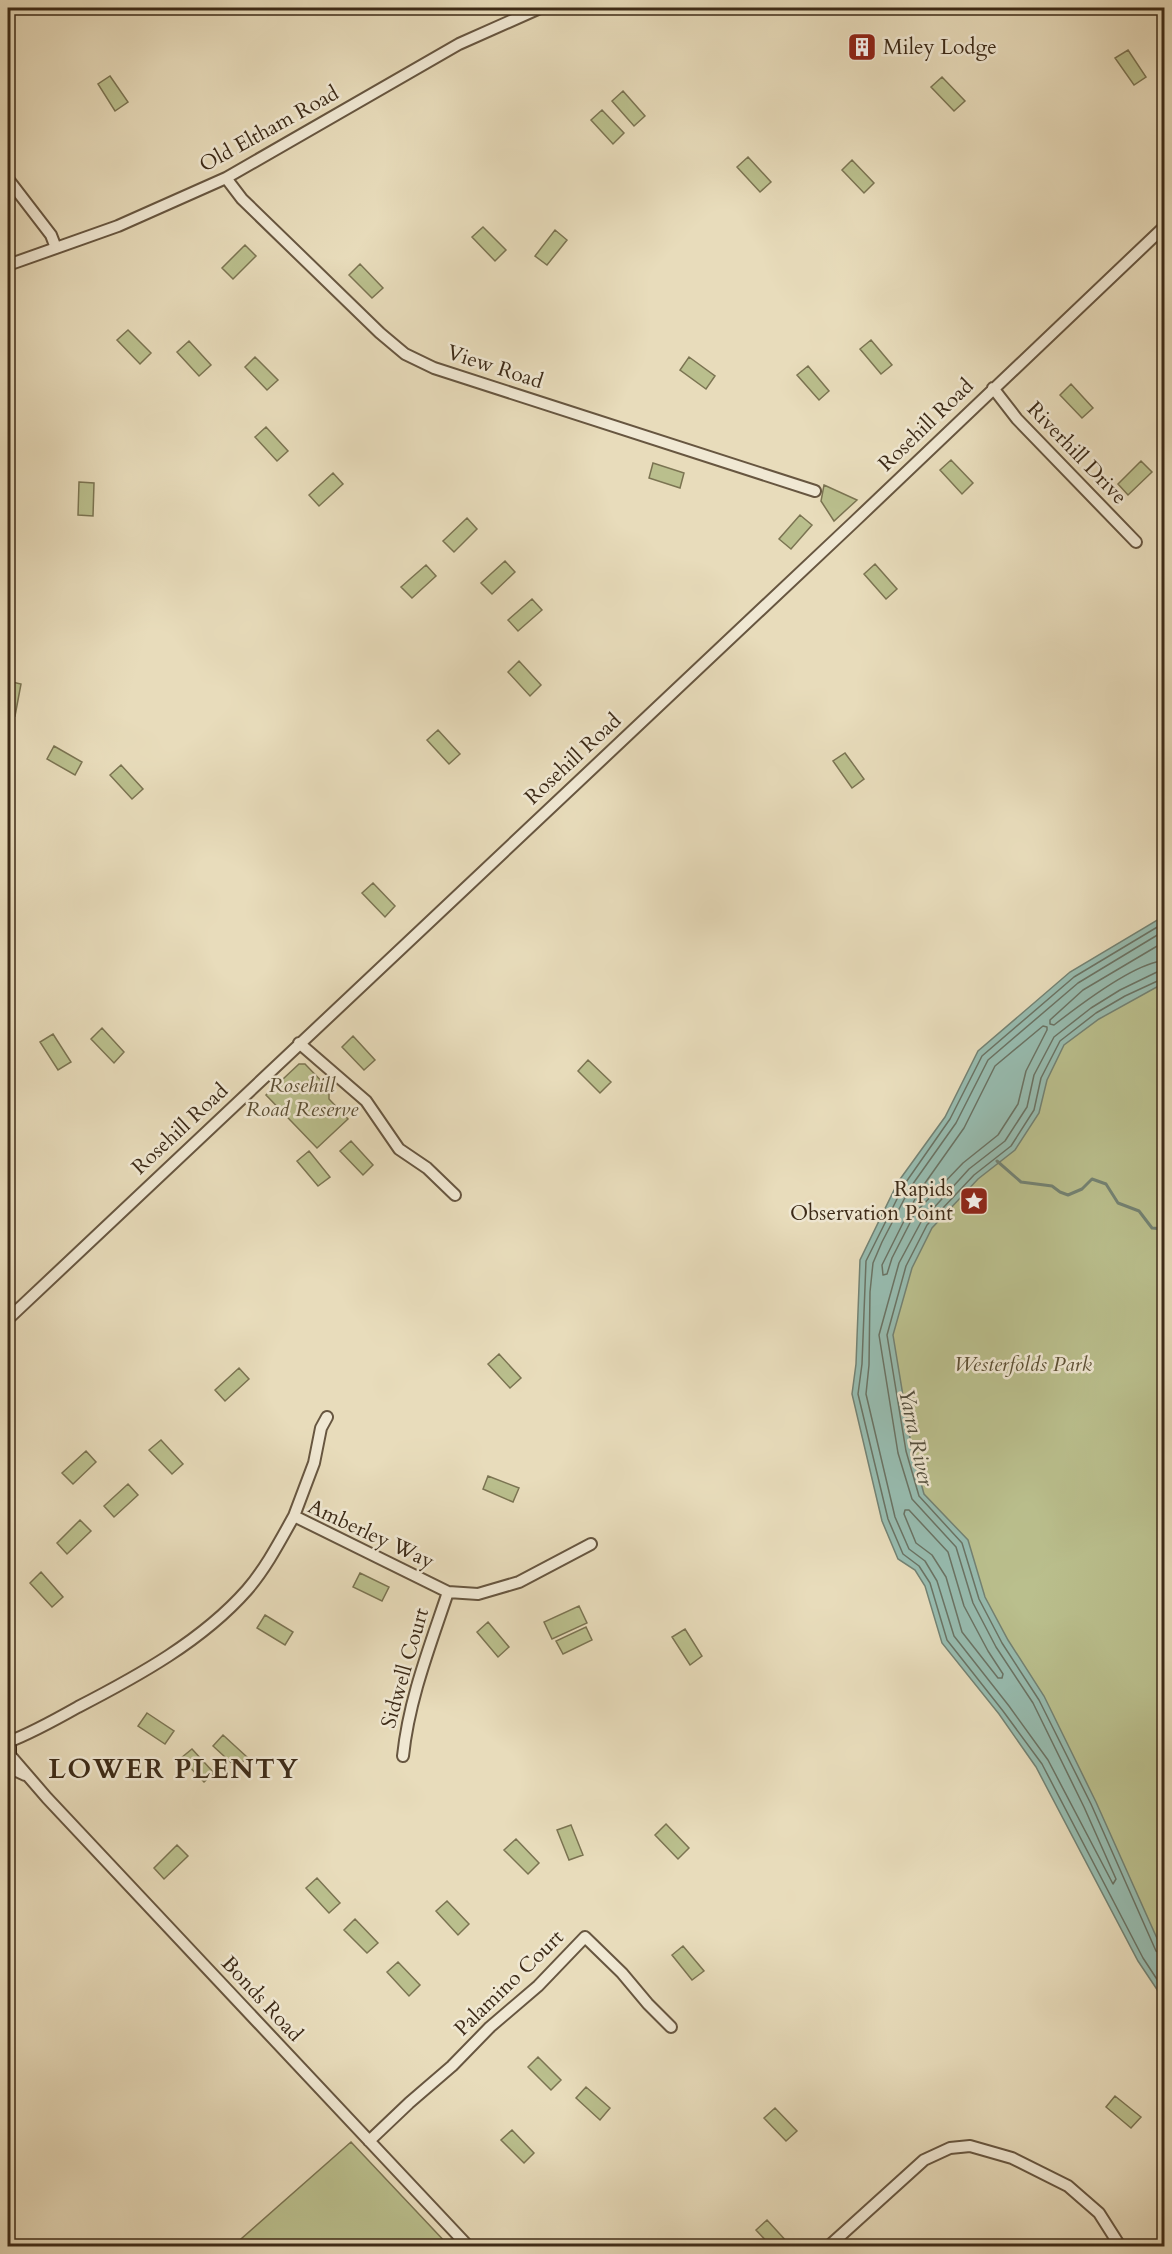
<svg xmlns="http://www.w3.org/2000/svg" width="1172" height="2254" font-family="Cardo,serif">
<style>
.green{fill:#babf8d;stroke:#7b7452;stroke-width:1.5}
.water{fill:#97bcb0;stroke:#738273;stroke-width:1.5}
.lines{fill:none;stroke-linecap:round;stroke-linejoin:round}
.shore{stroke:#6a7364;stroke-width:1.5}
.stream{stroke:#738273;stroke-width:3}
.street-casing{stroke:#675640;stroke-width:14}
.secondary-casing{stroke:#3c2a17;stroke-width:18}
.street{stroke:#f0e8d3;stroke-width:10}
.secondary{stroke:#f0e8d3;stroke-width:15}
.labels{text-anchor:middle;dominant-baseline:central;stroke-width:5;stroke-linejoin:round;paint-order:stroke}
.poi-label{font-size:21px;fill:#3c2a17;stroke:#f0e8d3;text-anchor:start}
.street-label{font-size:21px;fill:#3c2a17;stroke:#f0e8d3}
.park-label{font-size:21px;font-style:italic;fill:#5c4f34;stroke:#f0e8d3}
.water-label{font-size:22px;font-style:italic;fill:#534e3d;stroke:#f0e8d3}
.district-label{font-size:27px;font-weight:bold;letter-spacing:1.5px;fill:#3c2a17;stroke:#f0e8d3}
</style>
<rect width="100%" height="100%" fill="#e8dcbb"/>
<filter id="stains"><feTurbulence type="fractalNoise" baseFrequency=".00333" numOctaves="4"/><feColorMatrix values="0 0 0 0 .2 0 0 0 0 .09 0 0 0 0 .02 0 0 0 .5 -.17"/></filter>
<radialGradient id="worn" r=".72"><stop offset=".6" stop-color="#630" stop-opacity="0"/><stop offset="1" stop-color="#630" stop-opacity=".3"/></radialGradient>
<path class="green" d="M 1128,50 L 1146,77 L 1134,85 L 1115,58 Z
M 110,76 L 128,102 L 115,111 L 98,84 Z
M 942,77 L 965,101 L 954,111 L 931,87 Z
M 623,91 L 645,116 L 634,126 L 612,101 Z
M 602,110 L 624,133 L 613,144 L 591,120 Z
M 748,157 L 771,182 L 760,192 L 737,167 Z
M 852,160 L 874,183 L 864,193 L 842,170 Z
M 483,227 L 506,250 L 495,261 L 472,237 Z
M 555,230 L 567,240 L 547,265 L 535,256 Z
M 245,245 L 256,256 L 233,279 L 222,268 Z
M 360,264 L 383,288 L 372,298 L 349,275 Z
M 128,330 L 151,353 L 140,364 L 117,340 Z
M 871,340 L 892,365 L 881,374 L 860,349 Z
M 189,341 L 211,365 L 199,376 L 177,352 Z
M 255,357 L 278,380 L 267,390 L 245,367 Z
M 689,357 L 715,376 L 706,389 L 680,370 Z
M 808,366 L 829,391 L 819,400 L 797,375 Z
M 1071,384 L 1093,408 L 1082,418 L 1060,395 Z
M 266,427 L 288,451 L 277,461 L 255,437 Z
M 951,460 L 973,483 L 962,494 L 940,470 Z
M 1141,461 L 1152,472 L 1128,495 L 1118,484 Z
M 653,463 L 684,473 L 680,488 L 649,478 Z
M 333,473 L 343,484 L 319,506 L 309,495 Z
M 79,482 L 94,483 L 93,516 L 78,515 Z
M 824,485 L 857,500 L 834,521 L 821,501 Z
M 800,515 L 812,525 L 791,549 L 779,539 Z
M 467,518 L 477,529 L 454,552 L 443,541 Z
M 505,561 L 515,572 L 492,594 L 481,583 Z
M 875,564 L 897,589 L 886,599 L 864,574 Z
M 426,565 L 436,576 L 412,598 L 401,587 Z
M 532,599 L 542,610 L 518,631 L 508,620 Z
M 519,661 L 541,685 L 530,696 L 508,672 Z
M 8,681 L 21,684 L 15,716 L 8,714 Z
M 438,730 L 460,754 L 449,764 L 427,740 Z
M 54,746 L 82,762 L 75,775 L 47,759 Z
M 845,753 L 864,779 L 852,788 L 833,761 Z
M 121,765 L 143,789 L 132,799 L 110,775 Z
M 373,883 L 395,906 L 385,917 L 362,893 Z
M 1164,963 L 1164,1963 L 918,1510 L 881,1345 L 912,1245 L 1049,1044 Z
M 102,1028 L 124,1052 L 114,1063 L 91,1039 Z
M 53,1034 L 71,1062 L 58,1070 L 40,1042 Z
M 353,1036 L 375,1060 L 364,1070 L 342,1047 Z
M 588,1060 L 611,1082 L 600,1093 L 578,1071 Z
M 299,1064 L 305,1064 L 329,1089 L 329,1099 L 348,1119 L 317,1148 L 266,1095 Z
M 351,1141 L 373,1165 L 363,1175 L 340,1151 Z
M 309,1151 L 330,1177 L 318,1186 L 297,1161 Z
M 499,1354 L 521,1378 L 510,1388 L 488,1364 Z
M 239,1368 L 249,1379 L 225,1401 L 215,1390 Z
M 161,1440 L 183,1464 L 172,1474 L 149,1450 Z
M 86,1451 L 96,1462 L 73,1484 L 62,1473 Z
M 488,1476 L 519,1488 L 513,1502 L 483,1489 Z
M 128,1484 L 138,1495 L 114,1517 L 104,1506 Z
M 80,1520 L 91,1531 L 67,1554 L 57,1543 Z
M 41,1572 L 63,1597 L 52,1607 L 30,1583 Z
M 360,1573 L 389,1587 L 382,1601 L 353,1587 Z
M 579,1606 L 587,1623 L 552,1639 L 544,1622 Z
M 265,1615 L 293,1632 L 285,1645 L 257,1628 Z
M 488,1622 L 509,1647 L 498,1657 L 477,1632 Z
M 586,1627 L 592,1640 L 563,1654 L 556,1641 Z
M 685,1629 L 702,1656 L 690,1665 L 672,1637 Z
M 147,1713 L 174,1731 L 165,1744 L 138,1726 Z
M 223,1735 L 247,1757 L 237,1768 L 213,1746 Z
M 192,1749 L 214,1773 L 204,1782 L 181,1758 Z
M 666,1824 L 689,1848 L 678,1859 L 655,1835 Z
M 571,1825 L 583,1855 L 569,1860 L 557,1830 Z
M 516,1839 L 539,1863 L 528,1874 L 504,1850 Z
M 177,1845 L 188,1856 L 164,1879 L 154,1868 Z
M 317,1878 L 340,1903 L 329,1913 L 306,1888 Z
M 447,1901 L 469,1924 L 458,1935 L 436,1911 Z
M 355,1919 L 378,1943 L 367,1953 L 344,1930 Z
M 683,1946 L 704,1971 L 692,1980 L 672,1955 Z
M 398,1962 L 420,1985 L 409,1996 L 387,1972 Z
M 538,2057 L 561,2080 L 551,2090 L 528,2067 Z
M 586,2087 L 610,2108 L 600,2120 L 576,2098 Z
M 1115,2096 L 1141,2117 L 1131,2128 L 1106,2107 Z
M 775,2108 L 797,2131 L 786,2141 L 764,2118 Z
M 512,2130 L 534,2153 L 524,2163 L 501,2140 Z
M 351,2142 L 449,2246 L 233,2246 Z
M 767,2220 L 788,2243 L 785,2246 L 771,2246 L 756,2230 Z"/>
<path class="water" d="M 1164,916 L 1164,983 L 1099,1019 L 1064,1045 L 1047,1080 L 1039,1113 L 1015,1150 L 978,1179 L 932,1228 L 912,1268 L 893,1335 L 912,1450 L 924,1494 L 968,1540 L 985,1597 L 1008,1640 L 1044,1696 L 1096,1802 L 1164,1954 L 1164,2000 L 1138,1961 L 1036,1767 L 999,1714 L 942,1643 L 925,1586 L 915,1570 L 898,1559 L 882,1521 L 852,1394 L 856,1364 L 860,1260 L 898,1182 L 945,1117 L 978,1051 L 1070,972 Z"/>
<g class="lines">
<path class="shore" d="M 1164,923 L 1074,977 L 982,1056 L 950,1119 L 904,1185 L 866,1261 L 862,1364 L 858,1394 L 888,1519 L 903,1554 L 919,1566 L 930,1583 L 947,1640 L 1003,1711 L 1042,1764 L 1143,1958 L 1164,1990
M 1164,931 L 1078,983 L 988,1060 L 956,1123 L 910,1188 L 882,1242 L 873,1263 L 870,1292 L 869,1365 L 866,1394 L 895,1517 L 909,1549 L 925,1561 L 937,1581 L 954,1636 L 1009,1706 L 1048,1760 L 1113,1884 L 1116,1879 L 1084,1807 L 1033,1703 L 996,1647 L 973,1603 L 956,1547 L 912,1499 L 898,1453 L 879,1335 L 899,1263 L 921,1222 L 969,1169 L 1005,1141 L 1027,1107 L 1034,1075 L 1054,1037 L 1091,1008 L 1120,990 L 1157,972 L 1164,970
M 1164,942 L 1083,990 L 1050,1020 L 1050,1024 L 1054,1025 C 1077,1007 1136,962 1164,961
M 1164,978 L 1125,996 L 1096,1013 L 1060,1041 L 1041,1078 L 1034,1110 L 1011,1146 L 974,1175 L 927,1225 L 906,1266 L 887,1335 L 906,1451 L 919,1496 L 962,1543 L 979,1599 L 1002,1643 L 1039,1700 L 1091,1804 L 1156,1951 L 1164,1955
M 1043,1026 L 1047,1027 L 1047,1030 L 1026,1071 L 1018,1104 L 998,1135 L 963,1163 L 915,1213 L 892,1258 L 887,1274 L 883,1275 L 882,1265 L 918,1193 L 964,1128 L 995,1066 Z
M 905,1510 L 909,1510 L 948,1552 L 964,1606 L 988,1651 L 1003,1674 L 1002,1678 L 998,1678 L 962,1632 L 946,1577 L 932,1555 L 916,1543 L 904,1514 Z"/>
<path class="stream" d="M 997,1161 L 1021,1182 L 1052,1186 L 1060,1192 L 1068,1195 L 1082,1189 L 1092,1179 L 1106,1184 L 1118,1203 L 1139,1211 L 1152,1228 L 1164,1229"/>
<g class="street-casing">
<path id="street" d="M 226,178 L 242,199 L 380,333 L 405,354 L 434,368 L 815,491
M 8,179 L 51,235 L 56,248
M 8,265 L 118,226 L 226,178 L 459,44 L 540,8
M 993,388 L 1017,419 L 1136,542
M 299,1043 L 366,1101 L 399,1149 L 427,1168 L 455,1195
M 8,1319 L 855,521 L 1164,227
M 294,1516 L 314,1463 L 321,1428 L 327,1417
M 8,1742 C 32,1733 55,1720 78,1707 C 138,1676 202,1641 247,1590 C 266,1568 280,1541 294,1516 L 448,1592 L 478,1594 L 519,1582 L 591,1544
M 9,1754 L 47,1798 L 468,2246
M 403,1756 C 409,1699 430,1646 448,1592
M 8,1767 L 25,1775
M 369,2141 L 409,2103 L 452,2066 L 490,2027 L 538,1986 L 585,1937 L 622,1973 L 648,2004 L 671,2027
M 829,2246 L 924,2160 L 950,2148 L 970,2146 L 1012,2158 L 1068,2186 L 1099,2213 L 1120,2246"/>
</g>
<g class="secondary-casing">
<path id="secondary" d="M 8,1747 L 8,1759"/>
</g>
<use href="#street" class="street"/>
<use href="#secondary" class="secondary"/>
</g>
<defs>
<g id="building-square" transform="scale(1.5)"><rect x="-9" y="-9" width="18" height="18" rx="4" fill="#8f2418" stroke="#f0e8d3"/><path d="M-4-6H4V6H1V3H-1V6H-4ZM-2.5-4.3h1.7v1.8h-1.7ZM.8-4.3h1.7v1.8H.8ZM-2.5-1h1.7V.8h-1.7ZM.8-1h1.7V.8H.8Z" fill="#fff"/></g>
<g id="sight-square" transform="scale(1.5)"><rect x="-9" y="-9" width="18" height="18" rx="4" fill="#8f2418" stroke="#f0e8d3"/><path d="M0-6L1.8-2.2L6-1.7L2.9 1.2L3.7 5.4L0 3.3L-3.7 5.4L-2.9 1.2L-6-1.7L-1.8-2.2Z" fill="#fff"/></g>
</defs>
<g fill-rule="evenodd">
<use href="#building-square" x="862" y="47"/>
<use href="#sight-square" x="974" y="1201"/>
</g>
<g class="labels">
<g class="poi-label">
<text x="883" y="47">Miley Lodge</text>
<text x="953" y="1189" text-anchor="end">Rapids<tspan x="953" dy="24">Observation Point</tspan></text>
</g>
<g class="street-label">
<text transform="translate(269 129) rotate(-29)">Old Eltham Road</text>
<text transform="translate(495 367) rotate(18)">View Road</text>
<text transform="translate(926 425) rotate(-44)">Rosehill Road</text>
<text transform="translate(1077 453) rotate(46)">Riverhill Drive</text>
<text transform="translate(573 759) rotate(-43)">Rosehill Road</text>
<text transform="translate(180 1129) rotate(-43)">Rosehill Road</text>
<text transform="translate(371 1534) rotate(25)">Amberley Way</text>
<text transform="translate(405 1668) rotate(-74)">Sidwell Court</text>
<text transform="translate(509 1983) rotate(-44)">Palamino Court</text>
<text transform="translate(262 1999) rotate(47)">Bonds Road</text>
</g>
<g class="park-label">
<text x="302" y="1085">Rosehill<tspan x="302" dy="24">Road Reserve</tspan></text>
<text x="1023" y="1364">Westerfolds Park</text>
</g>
<g class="water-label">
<text transform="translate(916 1437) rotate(78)">Yarra River</text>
</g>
<g class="district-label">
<text x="174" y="1769">LOWER PLENTY</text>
</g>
</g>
<rect width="1172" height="2254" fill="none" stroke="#e8dcbb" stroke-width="30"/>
<rect x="9" y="9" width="1154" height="2236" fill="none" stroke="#3c2a17" stroke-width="3"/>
<rect x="15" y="15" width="1142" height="2224" fill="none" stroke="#3c2a17" stroke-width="1.5"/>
<rect width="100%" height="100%" filter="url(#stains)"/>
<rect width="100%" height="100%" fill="url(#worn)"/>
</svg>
